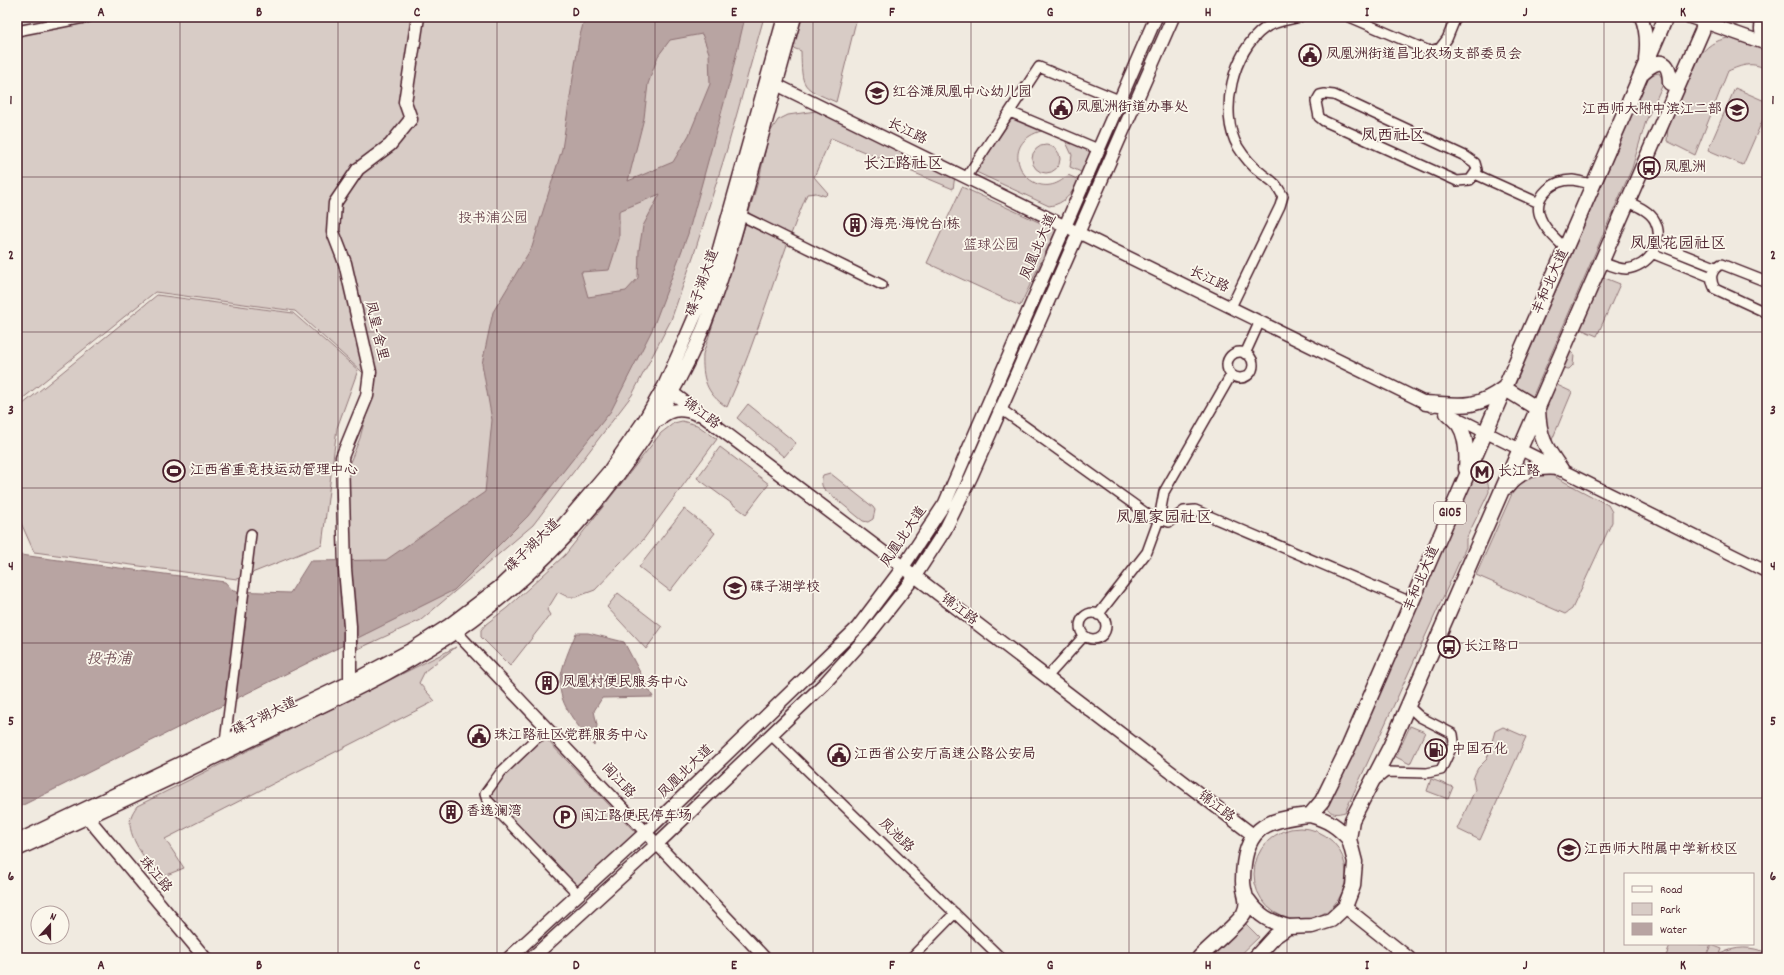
<svg xmlns="http://www.w3.org/2000/svg" width="1784" height="975" font-family="Dekko,'LXGW WenKai TC',sans-serif">
<style>
.green{fill:#d8ccc6;stroke:#917678}
.water{fill:#b8a4a2;stroke:#8c6f72;fill-rule:evenodd}
.lines{fill:none;stroke-linecap:round;stroke-linejoin:round}
.minor-casing{stroke:#4a1f2b;stroke-width:12}
.tertiary-casing{stroke:#4a1f2b;stroke-width:14}
.secondary-casing{stroke:#4a1f2b;stroke-width:15}
.trunk-casing{stroke:#4a1f2b;stroke-width:17}
.minor{stroke:#fbf7ec;stroke-width:9}
.tertiary{stroke:#fbf7ec;stroke-width:11}
.secondary{stroke:#fbf7ec;stroke-width:12}
.trunk{stroke:#fbf7ec;stroke-width:14}
.grid{fill:none;stroke:#4a1f2b;stroke-width:1;stroke-opacity:0.55}
.labels{text-anchor:middle;dominant-baseline:central;stroke-width:3.5;stroke-linejoin:round;paint-order:stroke}
.shield{fill:#fbf7ec;stroke:#7f6065;stroke-width:1}
.shield-label{font-size:13px;font-weight:bold;fill:#4a1f2b}
.poi-label{font-size:14px;fill:#4a1f2b;stroke:#fbf7ec;text-anchor:start}
.street-label{font-size:14px;fill:#4a1f2b;stroke:#fbf7ec}
.park-label{font-size:14px;fill:#6e4a52;stroke:#fbf7ec}
.water-label{font-size:15px;font-style:italic;fill:#704e55;stroke:#fbf7ec}
.quarter-label{font-size:16px;fill:#4a1f2b;stroke:#fbf7ec}
.neatline{fill:none;stroke:#4a1f2b;stroke-width:1.5}
.grid-label{font-size:13px;text-anchor:middle;font-weight:bold;fill:#4a1f2b}
</style>
<rect width="100%" height="100%" fill="#f0eae0"/>
<filter id="ink" filterUnits="userSpaceOnUse"><feTurbulence type="fractalNoise" baseFrequency=".025" numOctaves="2"/><feDisplacementMap in="SourceGraphic" scale="8" xChannelSelector="R" yChannelSelector="G"/><feConvolveMatrix kernelMatrix="1 2 1 2 8 2 1 2 1" color-interpolation-filters="sRGB"/></filter>
<g filter="url(#ink)">
<path class="green" d="M 17,17 L 764,17 L 727,149 L 694,254 L 671,320 L 632,395 L 533,525 L 421,620 L 358,649 L 349,551 L 348,467 L 360,438 L 367,411 L 372,381 L 295,311 L 155,292 L 17,403 Z
M 802,17 L 857,17 L 836,102 C 801,87 802,89 801,51 L 793,48 Z
M 1729,17 L 1762,17 L 1756,25 Z
M 1734,37 L 1767,49 L 1767,70 C 1753,61 1742,65 1728,71 L 1695,155 L 1667,141 L 1668,126 L 1701,54 C 1710,43 1719,39 1734,37 Z
M 1659,73 L 1664,82 L 1646,121 L 1632,168 L 1532,398 L 1512,392 L 1649,75 Z
M 1735,88 L 1767,102 L 1767,110 L 1743,165 L 1708,150 Z
M 816,111 L 955,176 L 953,189 L 831,138 L 814,177 L 828,193 L 825,196 L 816,193 L 807,194 C 777,264 758,338 727,407 C 706,394 702,378 703,354 L 737,252 L 760,175 L 769,134 L 778,120 L 788,115 Z
M 1013,117 L 1045,130 C 988,143 1033,211 1068,175 L 1079,180 C 1072,193 1065,204 1049,206 L 976,172 Z
M 1065,140 L 1092,152 L 1083,173 L 1070,167 L 1072,155 Z
M1032 159a14 14 0 1 1 28 0a14 14 0 1 1-28 0Z
M 962,187 L 1056,230 L 1020,306 L 927,263 Z
M 1600,276 L 1620,284 L 1597,336 L 1578,328 Z
M 157,295 L 293,313 L 358,370 L 337,428 L 322,545 L 237,579 L 34,552 L 17,514 L 17,409 Z
M 1569,349 L 1574,355 L 1573,365 L 1569,369 L 1561,368 Z
M 1555,384 L 1572,392 L 1552,440 C 1537,417 1546,407 1555,384 Z
M 748,404 L 796,443 L 784,457 L 737,418 Z
M 682,421 L 697,425 L 717,439 L 643,540 L 595,590 L 576,597 L 568,597 L 558,592 L 547,610 L 550,615 L 510,666 L 481,637 L 481,630 L 486,624 L 507,608 L 565,555 L 661,433 L 674,423 Z
M 720,447 L 769,484 L 746,514 L 697,478 Z
M 830,473 L 873,507 L 875,510 L 873,519 L 868,522 L 863,521 L 824,489 C 821,485 821,480 823,475 Z
M 1548,473 L 1608,505 L 1612,512 L 1612,522 L 1572,609 L 1565,614 L 1476,575 L 1515,487 C 1524,477 1535,475 1548,473 Z
M 1482,477 C 1488,481 1489,486 1489,492 L 1466,539 L 1466,547 L 1345,812 C 1337,814 1332,815 1327,808 L 1470,481 Z
M 684,509 L 715,533 L 670,591 L 639,567 Z
M 618,593 L 662,627 L 646,649 L 607,607 Z
M 456,647 L 425,671 L 419,683 L 435,701 L 165,839 L 184,868 L 159,878 C 149,863 125,836 131,817 C 132,813 135,809 137,806 Z
M 1410,726 L 1425,732 L 1410,764 L 1396,757 Z
M 1503,727 L 1526,737 L 1480,840 L 1457,829 L 1475,790 L 1473,779 L 1475,774 L 1478,768 L 1487,759 L 1495,731 Z
M 547,740 L 637,834 L 578,888 L 493,800 L 491,795 L 495,786 L 538,743 Z
M 1431,779 L 1453,787 L 1448,799 L 1427,791 Z
M1254 874a46 46 0 1 1 92 0a46 46 0 1 1-92 0Z
M 1244,922 L 1259,937 L 1237,958 L 1208,958 Z
M 1671,944 L 1711,944 L 1705,958 L 1665,958 Z
M 1712,945 L 1722,949 L 1720,954 C 1736,946 1751,946 1767,953 L 1767,958 L 1706,958 Z"/>
<path class="water" d="M 585,17 L 745,17 L 730,81 L 688,234 L 652,330 L 611,411 L 528,516 L 454,590 L 17,808 L 17,570 L 21,555 L 225,582 L 233,591 L 290,593 L 310,561 L 386,560 L 485,492 L 492,420 L 482,364 L 493,312 L 532,247 L 562,149 L 579,39 ZM 702,34 L 709,53 L 710,84 L 689,135 L 673,162 L 628,181 L 644,118 L 648,84 L 658,56 L 670,40 ZM 660,194 L 643,226 L 639,250 L 638,278 L 626,291 L 588,297 L 581,272 L 609,270 L 619,239 L 619,211 Z
M 576,633 L 588,633 L 624,642 L 653,697 L 602,698 L 594,711 L 597,725 L 594,746 C 580,727 558,706 560,681 C 562,665 570,648 576,633 Z"/>
<g class="lines">
<g class="minor-casing">
<path id="minor" d="M 1350,17 L 1429,51 L 1440,48 L 1447,39 L 1456,17
M 17,31 L 89,17
M 1325,94 L 1334,95 L 1465,156 L 1475,163 L 1477,170 L 1470,180 L 1457,181 L 1324,121 L 1319,117 L 1316,102 L 1320,95 Z
M 1010,112 L 1098,149
M 1475,174 L 1539,203
M 966,178 L 1039,67 L 1119,100
M 740,215 L 882,285
M 1657,244 L 1715,267
M 1565,248 C 1556,239 1542,227 1539,213 C 1535,194 1554,180 1572,180 C 1579,181 1586,183 1593,184
M 1654,254 L 1711,277
M 1602,262 C 1609,265 1618,269 1626,269 C 1648,267 1666,243 1655,221 C 1650,211 1637,206 1628,202
M 1767,282 L 1721,264 C 1711,270 1709,278 1715,289 L 1767,313
M 1231,307 L 1280,206 L 1283,196 C 1280,192 1278,186 1274,183 C 1270,179 1264,176 1260,172 C 1252,166 1243,155 1238,147 C 1218,113 1233,50 1265,28 C 1275,21 1288,20 1300,17
M1227 365a13 13 0 1 1 26 0a13 13 0 1 1-26 0Z
M 1245,354 L 1260,321
M 1001,409 L 1150,516 L 1169,522 L 1184,511 L 1195,510 L 1411,602
M1080 626a13 13 0 1 1 26 0a13 13 0 1 1-26 0Z
M 1098,615 L 1147,552 L 1159,519 L 1164,492 L 1231,375
M 1047,677 L 1084,636
M 547,728 L 501,772 L 485,794 L 487,800 L 578,894
M 771,735 L 1001,958
M 225,742 L 251,534
M 1376,780 L 1386,772 L 1427,773 L 1441,770 L 1454,742 L 1453,734 L 1420,717 L 1408,706
M 911,958 L 955,913"/>
</g>
<g class="tertiary-casing">
<path id="tertiary" d="M 769,81 L 1432,406
M 1453,416 L 1767,572
M 451,627 L 765,958"/>
</g>
<g class="secondary-casing">
<path id="secondary" d="M 1641,17 C 1647,31 1647,44 1645,59
M 1690,17 L 1767,44
M 1765,43 C 1761,34 1758,25 1766,17
M 666,388 L 903,567 L 1253,835
M 659,420 C 669,408 682,408 696,414
M 350,682 L 350,626 L 345,569 L 342,457 L 367,396 L 370,372 L 345,263 L 333,232 L 335,203 L 358,169 L 390,145 L 411,119 L 405,102 L 418,17
M 83,812 L 205,958
M 17,841 L 350,682 L 410,650 L 449,625 L 499,587 L 557,532 L 609,471 L 645,419 L 664,386 L 682,346 L 710,281 L 784,17
M 17,850 C 104,810 190,770 276,728 C 343,696 412,665 473,620 C 567,550 649,450 697,343 C 719,293 734,240 748,187 C 763,131 779,74 795,17
M 1345,907 L 1409,958
M 509,958 L 646,832 L 857,628 L 903,567 L 945,503 L 1156,17
M 532,958 L 657,844 L 824,684 L 870,633 L 915,576 L 945,530 L 971,477 L 1173,17"/>
</g>
<g class="trunk-casing">
<path id="trunk" d="M 1643,72 C 1659,57 1670,60 1670,83
M 1426,403 C 1460,405 1475,410 1504,388 L 1538,409 C 1539,437 1545,447 1561,469
M 1447,413 C 1451,417 1456,421 1459,425 C 1467,437 1467,455 1466,469
M 1507,487 C 1521,469 1538,466 1560,468
M 1310,815 C 1328,820 1337,826 1349,839
M 1248,900 C 1260,917 1269,921 1288,927
M 1199,958 C 1207,949 1240,922 1244,913 C 1250,901 1243,893 1243,881 C 1243,829 1264,819 1310,815 L 1322,801 L 1349,746 L 1666,17
M 1255,958 L 1275,936 L 1288,927 L 1312,926 L 1331,920 L 1345,907 L 1353,886 L 1355,862 L 1349,839 L 1352,820 L 1390,747 L 1702,31 L 1706,17"/>
</g>
<use href="#minor" class="minor"/>
<use href="#tertiary" class="tertiary"/>
<use href="#secondary" class="secondary"/>
<use href="#trunk" class="trunk"/>
</g>
</g>
<path class="grid" d="M 180,17 L 180,958M 338,17 L 338,958M 497,17 L 497,958M 655,17 L 655,958M 813,17 L 813,958M 971,17 L 971,958M 1129,17 L 1129,958M 1287,17 L 1287,958M 1446,17 L 1446,958M 1604,17 L 1604,958M 17,177 L 1767,177M 17,332 L 1767,332M 17,488 L 1767,488M 17,643 L 1767,643M 17,798 L 1767,798"/>
<defs>
<g id="civic-ring" transform="scale(1.15)"><circle r="9.5" fill="#fbf7ec" stroke="#4a1f2b" stroke-width="1.5"/><path d="M-.6-6.5H3V-4.5H.6V-3L4-1V1h2V6H-6V1h2V-1L-.6-3ZM-1.2 2.5V6h2.4V2.5Z" fill="#4a1f2b"/></g>
<g id="school-ring" transform="scale(1.15)"><circle r="9.5" fill="#fbf7ec" stroke="#4a1f2b" stroke-width="1.5"/><path d="M0-5L7-2L0 1L-7-2ZM-4 1L0 2.5L4 1V4Q0 6-4 4Z" fill="#4a1f2b"/></g>
<g id="bus-ring" transform="scale(1.15)"><circle r="9.5" fill="#fbf7ec" stroke="#4a1f2b" stroke-width="1.5"/><path d="M-5-6H5V4H4V6H2V4H-2V6H-4V4H-5ZM-3.5-4V0h7V-4ZM-3.5 1.2v1.5H-2V1.2ZM2 1.2v1.5H3.5V1.2Z" fill="#4a1f2b"/></g>
<g id="building-ring" transform="scale(1.15)"><circle r="9.5" fill="#fbf7ec" stroke="#4a1f2b" stroke-width="1.5"/><path d="M-4-6H4V6H1V3H-1V6H-4ZM-2.5-4.3h1.7v1.8h-1.7ZM.8-4.3h1.7v1.8H.8ZM-2.5-1h1.7V.8h-1.7ZM.8-1h1.7V.8H.8Z" fill="#4a1f2b"/></g>
<g id="stadium-ring" transform="scale(1.15)"><circle r="9.5" fill="#fbf7ec" stroke="#4a1f2b" stroke-width="1.5"/><path d="M0-5a6.5 5 0 1 0 0 10a6.5 5 0 1 0 0-10ZM-3.5-1.8h7v3.6h-7Z" fill="#4a1f2b"/></g>
<g id="metro-ring" transform="scale(1.15)"><circle r="9.5" fill="#fbf7ec" stroke="#4a1f2b" stroke-width="1.5"/><path d="M-5.5 5V-5H-3L0 0L3-5H5.5V5H3V-.5L0 4L-3-.5V5Z" fill="#4a1f2b"/></g>
<g id="fuel-ring" transform="scale(1.15)"><circle r="9.5" fill="#fbf7ec" stroke="#4a1f2b" stroke-width="1.5"/><path d="M-5.5-6h7V0h2V4h1.3V-2.5L3-4.5l.8-.8L6-3V5H2.5V1h-1V6h-7ZM-4.2-4.7v3.2H.2V-4.7Z" fill="#4a1f2b"/></g>
<g id="parking-ring" transform="scale(1.15)"><circle r="9.5" fill="#fbf7ec" stroke="#4a1f2b" stroke-width="1.5"/><path d="M-3.5-5.5H1a3.5 3.5 0 0 1 0 7H-1V5.5H-3.5ZM-1-3.4V-.6H.8a1.4 1.4 0 0 0 0-2.8Z" fill="#4a1f2b"/></g>
</defs>
<g fill-rule="evenodd">
<use href="#civic-ring" x="1310" y="55"/>
<use href="#school-ring" x="877" y="93"/>
<use href="#civic-ring" x="1061" y="108"/>
<use href="#school-ring" x="1737" y="110"/>
<use href="#bus-ring" x="1649" y="168"/>
<use href="#building-ring" x="855" y="225"/>
<use href="#stadium-ring" x="174" y="471"/>
<use href="#metro-ring" x="1482" y="472"/>
<use href="#school-ring" x="735" y="588"/>
<use href="#bus-ring" x="1449" y="647"/>
<use href="#building-ring" x="547" y="683"/>
<use href="#civic-ring" x="479" y="736"/>
<use href="#fuel-ring" x="1436" y="750"/>
<use href="#civic-ring" x="839" y="755"/>
<use href="#building-ring" x="451" y="812"/>
<use href="#parking-ring" x="565" y="817"/>
<use href="#school-ring" x="1569" y="850"/>
</g>
<g class="labels">
<rect class="shield" x="1434" y="502" width="32" height="22" rx="3"/>
<g class="shield-label">
<text x="1450" y="513">G105</text>
</g>
<g class="poi-label">
<text x="1326" y="55">凤凰洲街道昌北农场支部委员会</text>
<text x="892" y="93">红谷滩凤凰中心幼儿园</text>
<text x="1076" y="108">凤凰洲街道办事处</text>
<text x="1722" y="110" text-anchor="end">江西师大附中滨江二部</text>
<text x="1664" y="168">凤凰洲</text>
<text x="870" y="225">海亮·海悦台1栋</text>
<text x="190" y="471">江西省重竞技运动管理中心</text>
<text x="1498" y="472">长江路</text>
<text x="750" y="588">碟子湖学校</text>
<text x="1464" y="647">长江路口</text>
<text x="562" y="683">凤凰村便民服务中心</text>
<text x="494" y="736">珠江路社区党群服务中心</text>
<text x="1452" y="750">中国石化</text>
<text x="854" y="755">江西省公安厅高速公路公安局</text>
<text x="466" y="812">香逸澜湾</text>
<text x="580" y="817">闽江路便民停车场</text>
<text x="1584" y="850">江西师大附属中学新校区</text>
</g>
<g class="street-label">
<text transform="translate(907 132) rotate(26)">长江路</text>
<text transform="translate(1039 247) rotate(-67)">凤凰北大道</text>
<text transform="translate(1209 280) rotate(26)">长江路</text>
<text transform="translate(1551 282) rotate(-66)">丰和北大道</text>
<text transform="translate(703 283) rotate(-70)">碟子湖大道</text>
<text transform="translate(376 331) rotate(77)">凤皇-舍里</text>
<text transform="translate(701 414) rotate(37)">锦江路</text>
<text transform="translate(904 537) rotate(-56)">凤凰北大道</text>
<text transform="translate(533 546) rotate(-44)">碟子湖大道</text>
<text transform="translate(1422 579) rotate(-67)">丰和北大道</text>
<text transform="translate(959 610) rotate(37)">锦江路</text>
<text transform="translate(265 717) rotate(-26)">碟子湖大道</text>
<text transform="translate(686 772) rotate(-44)">凤凰北大道</text>
<text transform="translate(618 781) rotate(47)">闽江路</text>
<text transform="translate(1216 807) rotate(37)">锦江路</text>
<text transform="translate(896 836) rotate(44)">凤池路</text>
<text transform="translate(155 875) rotate(50)">珠江路</text>
</g>
<g class="park-label">
<text x="493" y="219">投书浦公园</text>
<text x="991" y="246">篮球公园</text>
</g>
<g class="water-label">
<text x="109" y="660">投书浦</text>
</g>
<g class="quarter-label">
<text x="1393" y="136">凤西社区</text>
<text x="903" y="164">长江路社区</text>
<text x="1678" y="244">凤凰花园社区</text>
<text x="1164" y="518">凤凰家园社区</text>
</g>
</g>
<rect width="1784" height="975" fill="none" stroke="#fbf7ec" stroke-width="44"/>
<rect x="1624" y="873" width="130" height="72" fill="#fbf7ec" stroke="#b4a19f"/>
<rect x="1632" y="886" width="20" height="6" fill="#fbf7ec" stroke="#b4a19f"/>
<text x="1660" y="893" font-size="12" fill="#4a1f2b">Road</text>
<rect x="1632" y="903" width="20" height="12" fill="#d8ccc6" stroke="#b4a19f"/>
<text x="1660" y="913" font-size="12" fill="#4a1f2b">Park</text>
<rect x="1632" y="923" width="20" height="12" fill="#b8a4a2" stroke="#b4a19f"/>
<text x="1660" y="933" font-size="12" fill="#4a1f2b">Water</text>
<g transform="translate(50 925) rotate(21)"><circle r="19" fill="#fbf7ec" stroke="#b4a19f"/>
<path d="M0-3L7 15L0 10L-7 15Z" fill="#4a1f2b"/>
<text y="-6" font-size="11" font-weight="bold" text-anchor="middle" fill="#4a1f2b">N</text>
</g>
<rect x="22" y="22" width="1740" height="931" class="neatline"/>
<g class="grid-label">
<text x="101" y="16">A</text>
<text x="259" y="16">B</text>
<text x="417" y="16">C</text>
<text x="576" y="16">D</text>
<text x="734" y="16">E</text>
<text x="892" y="16">F</text>
<text x="1050" y="16">G</text>
<text x="1208" y="16">H</text>
<text x="1367" y="16">I</text>
<text x="1525" y="16">J</text>
<text x="1683" y="16">K</text>
<text x="11" y="104">1</text>
<text x="1773" y="104">1</text>
<text x="11" y="259">2</text>
<text x="1773" y="259">2</text>
<text x="11" y="414">3</text>
<text x="1773" y="414">3</text>
<text x="11" y="570">4</text>
<text x="1773" y="570">4</text>
<text x="11" y="725">5</text>
<text x="1773" y="725">5</text>
<text x="11" y="880">6</text>
<text x="1773" y="880">6</text>
<text x="101" y="969">A</text>
<text x="259" y="969">B</text>
<text x="417" y="969">C</text>
<text x="576" y="969">D</text>
<text x="734" y="969">E</text>
<text x="892" y="969">F</text>
<text x="1050" y="969">G</text>
<text x="1208" y="969">H</text>
<text x="1367" y="969">I</text>
<text x="1525" y="969">J</text>
<text x="1683" y="969">K</text>
</g>
</svg>
